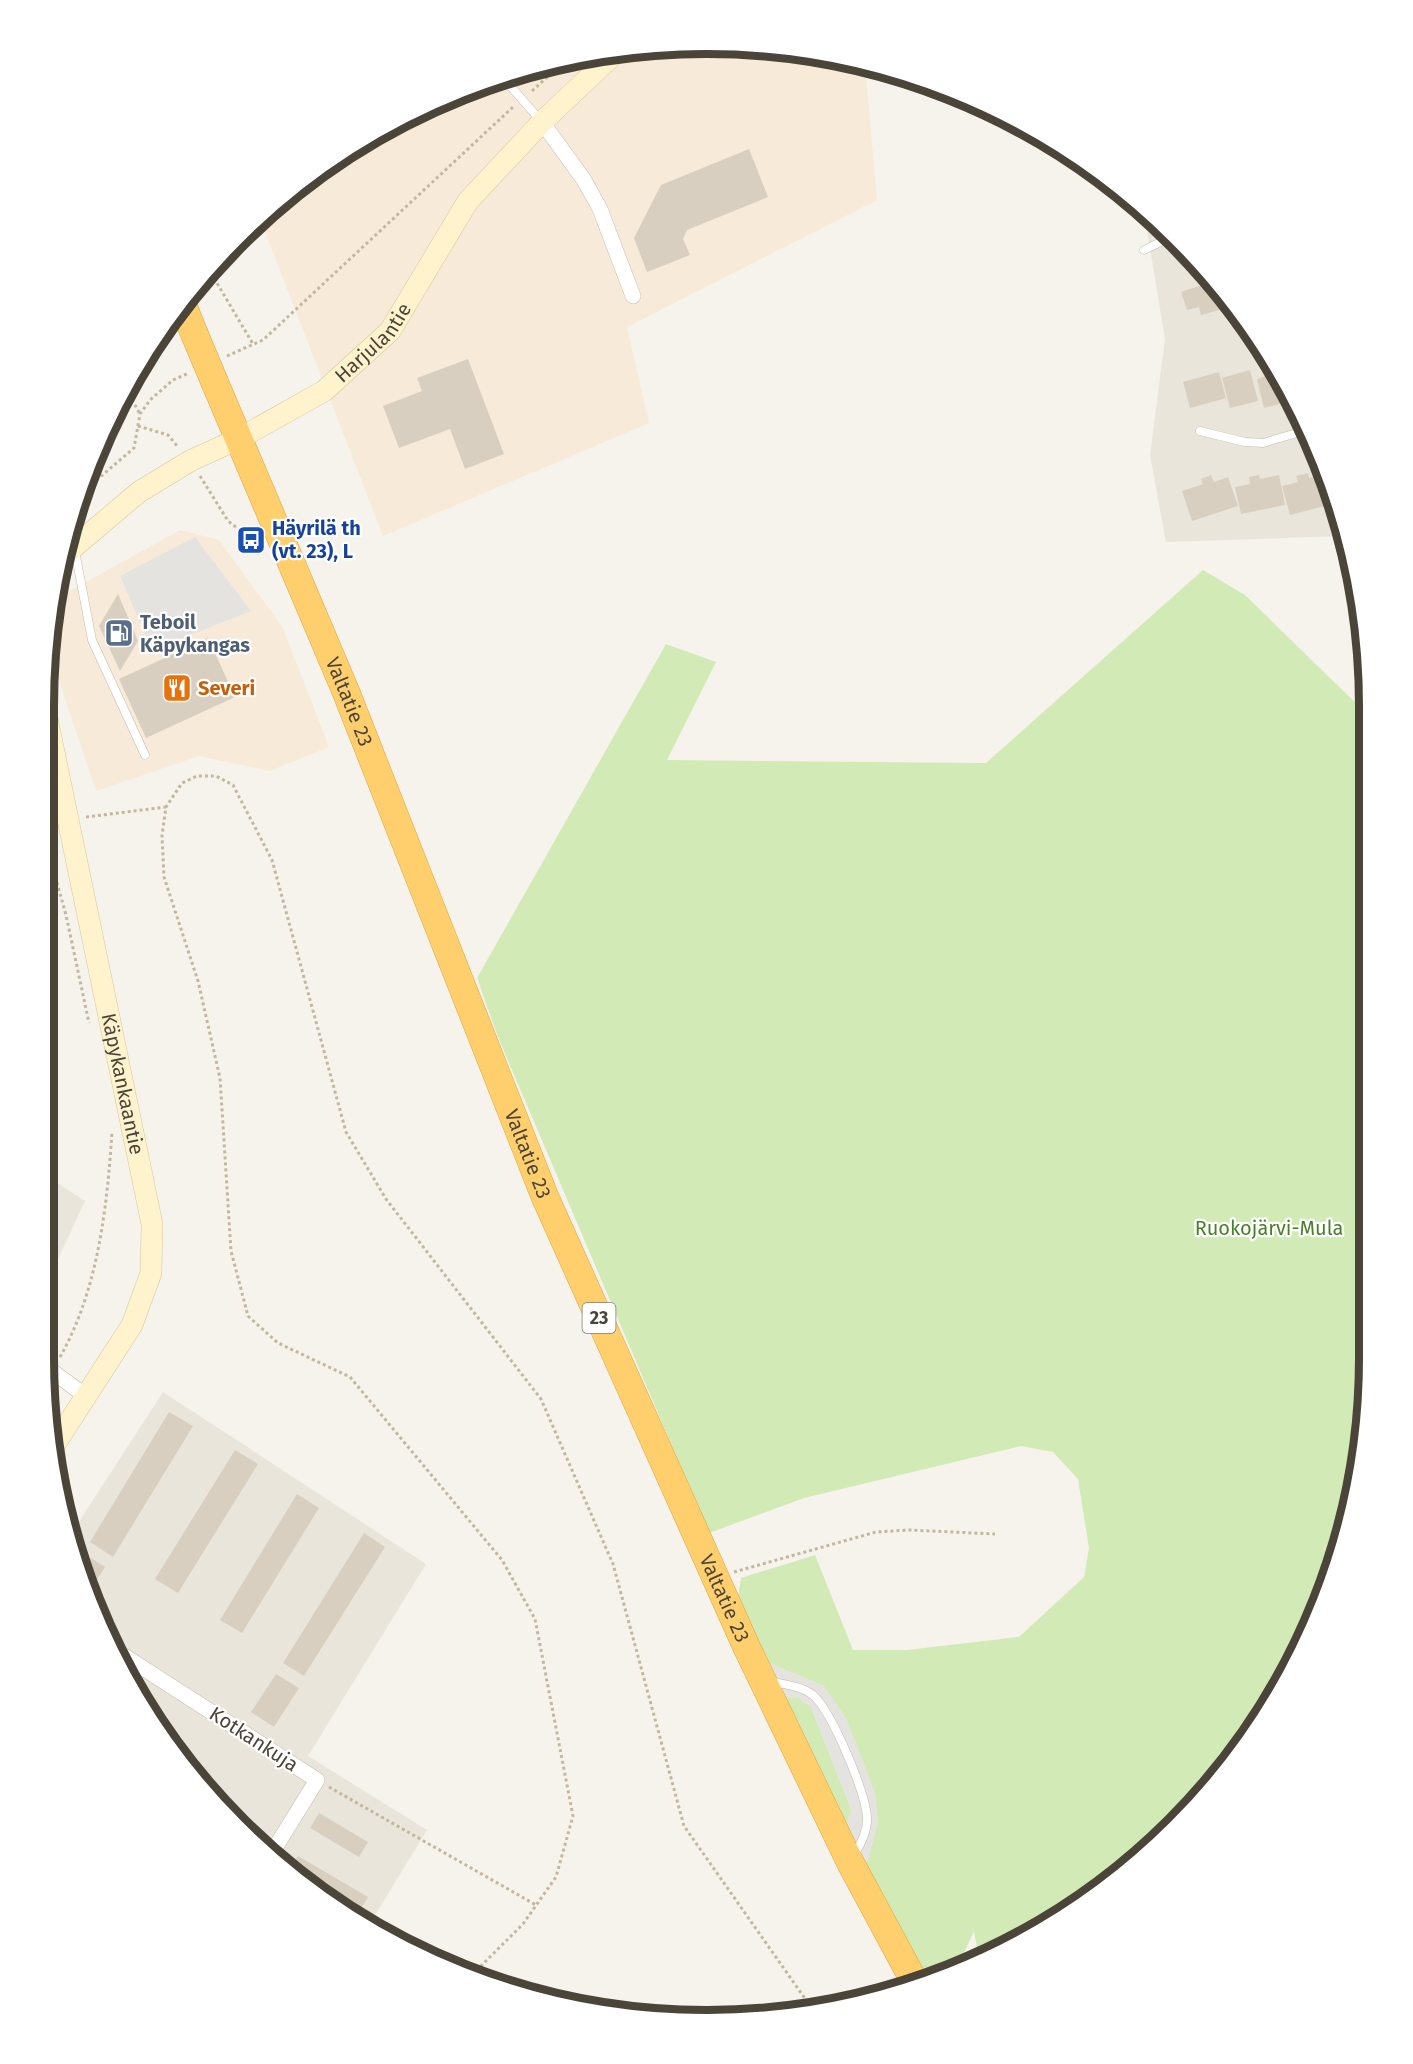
<svg xmlns="http://www.w3.org/2000/svg" width="1413" height="2064" font-family="'Fira Sans',sans-serif">
<style>
.residential{fill:#eae5da}
.commercial{fill:#f7ead8}
.green{fill:#d2eab5}
.parking{fill:#e5e3e0}
.building{fill:#d8cfc1}
.lines{fill:none;stroke-linecap:round;stroke-linejoin:round}
.lane-casing{stroke:#c2bbae;stroke-width:9}
.street-casing{stroke:#c2bbae;stroke-width:16}
.secondary-casing{stroke:#d6c79b;stroke-width:22}
.highway-casing{stroke:#e0a43c;stroke-width:28}
.path{stroke:#c4b79f;stroke-width:3;stroke-dasharray:3 3;stroke-linecap:butt}
.lane{stroke:#fff;stroke-width:8}
.street{stroke:#fff;stroke-width:15}
.secondary{stroke:#fff3cd;stroke-width:21}
.highway{stroke:#ffcf6e;stroke-width:27}
.highway-bridge-casing{stroke:#e0a43c;stroke-width:28;stroke-linecap:butt}
.highway-bridge{stroke:#ffcf6e;stroke-width:27}
.labels{text-anchor:middle;dominant-baseline:central;stroke-width:4.5;stroke-linejoin:round;paint-order:stroke}
.shield{fill:#fff;stroke:#817c74;stroke-width:1.5}
.shield-label{font-size:18px;font-weight:bold;fill:#4b4439}
.street-label{font-size:20px;fill:#4b4439;stroke:#fff}
.transit-label{font-size:20px;font-weight:bold;fill:#164399;stroke:#fff;text-anchor:start}
.service-label{font-size:20px;font-weight:bold;fill:#4e5e75;stroke:#fff;text-anchor:start}
.food-label{font-size:20px;font-weight:bold;fill:#c56008;stroke:#fff;text-anchor:start}
.park-label{font-size:20px;fill:#4a7f2a;stroke:#fff}
.rim{fill:none;stroke:#4b4439;stroke-width:8}
</style>
<rect width="100%" height="100%" fill="#f6f3ec"/>
<path class="residential" d="M 1144,212 L 1176,238 L 1233,303 L 1301,413 L 1343,536 L 1166,542 L 1150,455 L 1165,339 Z
M 44,1174 L 85,1201 L 44,1289 Z
M 163,1392 L 426,1564 L 308,1756 L 427,1830 L 369,1925 L 338,1909 L 270,1856 L 155,1726 L 94,1612 L 69,1537 Z"/>
<path class="commercial" d="M 707,44 L 836,56 L 865,65 L 877,200 L 627,327 L 649,423 L 383,536 L 260,219 L 338,155 L 453,94 L 577,56 Z
M 180,530 L 219,540 L 283,628 L 329,747 L 270,771 L 199,756 L 96,791 L 49,651 L 52,615 L 61,596 Z"/>
<path class="green" d="M 1203,570 L 1245,595 L 1369,716 L 1370,1357 L 1357,1487 L 1319,1612 L 1258,1726 L 1175,1827 L 1110,1884 L 1000,1952 L 979,1959 L 974,1931 L 958,1966 L 924,1978 L 865,1869 L 877,1824 L 824,1686 L 766,1662 L 738,1597 L 741,1578 L 815,1555 L 853,1650 L 907,1650 L 1019,1637 L 1084,1577 L 1089,1548 L 1078,1479 L 1053,1452 L 1021,1446 L 804,1498 L 709,1533 L 498,1037 L 477,978 L 666,644 L 716,662 L 667,760 L 986,763 Z
M 783,1698 L 799,1698 L 811,1707 L 850,1806 L 851,1813 L 844,1828 Z"/>
<path class="parking" d="M 195,537 L 251,611 L 152,650 L 120,576 Z
M 766,1662 L 824,1686 L 846,1718 L 876,1795 L 878,1824 L 865,1869 L 844,1828 L 851,1813 L 850,1806 L 811,1707 L 799,1698 L 783,1698 Z"/>
<path class="building" d="M 749,149 L 768,197 L 687,230 L 683,239 L 690,255 L 647,272 L 634,238 L 661,185 Z
M 1209,277 L 1211,283 L 1214,282 L 1234,306 L 1201,315 L 1199,307 L 1187,310 L 1181,292 L 1202,285 L 1200,279 Z
M 468,359 L 504,454 L 465,469 L 450,429 L 399,448 L 383,406 L 422,391 L 417,378 Z
M 1250,370 L 1258,401 L 1230,408 L 1222,378 Z
M 1219,372 L 1226,398 L 1190,408 L 1183,382 Z
M 1276,373 L 1291,401 L 1264,408 L 1257,379 Z
M 1308,473 L 1309,478 L 1322,475 L 1332,504 L 1290,515 L 1282,486 L 1298,482 L 1296,476 Z
M 1211,475 L 1214,482 L 1228,477 L 1238,506 L 1192,521 L 1182,491 L 1203,484 L 1201,479 Z
M 1259,475 L 1260,479 L 1279,475 L 1285,505 L 1241,514 L 1235,487 L 1250,484 L 1249,477 Z
M 118,594 L 138,641 L 120,671 L 99,626 Z
M 208,638 L 235,697 L 146,738 L 119,679 Z
M 169,1412 L 193,1426 L 113,1557 L 90,1542 Z
M 235,1450 L 258,1464 L 178,1593 L 155,1579 Z
M 297,1494 L 319,1508 L 242,1633 L 220,1620 Z
M 364,1533 L 385,1547 L 304,1676 L 283,1663 Z
M 83,1553 L 105,1567 L 88,1594 L 77,1561 Z
M 276,1674 L 299,1688 L 274,1727 L 251,1712 Z
M 319,1813 L 368,1842 L 359,1857 L 310,1828 Z
M 298,1856 L 368,1897 L 355,1918 L 338,1909 L 289,1871 Z"/>
<g class="lines">
<g class="lane-casing">
<path id="lane" d="M 497,80 L 505,80 L 541,121
M 1144,250 L 1173,236
M 1200,431 L 1245,442 L 1263,443 L 1307,430
M 75,551 L 92,640 L 145,755
M 769,1681 C 783,1684 801,1686 813,1695 C 832,1712 865,1791 867,1817 C 868,1831 861,1844 854,1855"/>
</g>
<g class="street-casing">
<path id="street" d="M 542,122 L 584,180 L 600,209 L 633,296
M 45,1366 L 87,1397
M 115,1650 L 317,1780 L 270,1856"/>
</g>
<g class="secondary-casing">
<g id="secondary">
<path id="s1" d="M 62,557 L 139,492 L 190,461 L 240,438 L 324,391 L 390,331 L 468,201 L 542,122 L 615,53"/>
<path id="s2" d="M 44,704 L 152,1224 L 151,1273 L 132,1325 L 55,1444"/>
</g>
</g>
<g class="highway-casing">
<g id="highway">
<path d="M 184,308 L 194,333"/>
<path id="s3" d="M 215,383 L 346,692 L 545,1197 L 747,1648 L 850,1862 L 914,1981"/>
</g>
</g>
<path class="path" d="M 532,91 L 566,60
M 211,273 L 253,344
M 227,356 L 263,340 L 513,107
M 126,389 L 140,414
M 138,426 L 168,435 L 178,447
M 200,476 L 228,521 L 259,545
M 78,496 L 134,448 L 140,414 L 150,400 L 173,380 L 189,373
M 86,817 L 166,807
M 44,836 L 66,915 L 89,1023
M 60,1357 C 98,1290 107,1208 112,1132
M 734,1572 L 876,1532 L 910,1530 L 995,1534
M 329,1787 L 536,1905
M 472,1975 L 523,1924 L 556,1877 L 573,1816 L 535,1619 L 502,1560 L 350,1377 L 278,1343 L 248,1316 L 231,1251 L 220,1078 L 198,981 L 164,877 L 162,835 L 166,807 L 182,783 L 197,776 L 216,776 L 233,785 L 272,860 L 346,1132 L 386,1199 L 541,1399 L 613,1564 L 684,1826 L 813,2010"/>
<use href="#lane" class="lane"/>
<use href="#street" class="street"/>
<use href="#secondary" class="secondary"/>
<use href="#highway" class="highway"/>
<g class="highway-bridge-casing">
<path id="highway-bridge" d="M 194,333 L 215,383"/>
</g>
<use href="#highway-bridge" class="highway-bridge"/>
</g>
<defs>
<g id="bus-square" transform="scale(1.5)"><rect x="-9" y="-9" width="18" height="18" rx="4" fill="#1a4fb4" stroke="#fff"/><path d="M-5-6H5V4H4V6H2V4H-2V6H-4V4H-5ZM-3.5-4V0h7V-4ZM-3.5 1.2v1.5H-2V1.2ZM2 1.2v1.5H3.5V1.2Z" fill="#fff"/></g>
<g id="fuel-square" transform="scale(1.5)"><rect x="-9" y="-9" width="18" height="18" rx="4" fill="#5c6f8a" stroke="#fff"/><path d="M-5.5-6h7V0h2V4h1.3V-2.5L3-4.5l.8-.8L6-3V5H2.5V1h-1V6h-7ZM-4.2-4.7v3.2H.2V-4.7Z" fill="#fff"/></g>
<g id="restaurant-square" transform="scale(1.5)"><rect x="-9" y="-9" width="18" height="18" rx="4" fill="#e8710a" stroke="#fff"/><path d="M-5-6h1v4h1v-4h1v4h1v-4h1v5L-1.5 .5V6h-2V.5L-5-1ZM5-6V6H3V1.5H1.5Q1.5-4 5-6Z" fill="#fff"/></g>
</defs>
<g fill-rule="evenodd">
<use href="#bus-square" x="251" y="540"/>
<use href="#fuel-square" x="119" y="633"/>
<use href="#restaurant-square" x="177" y="688"/>
</g>
<g class="labels">
<rect class="shield" x="582.5" y="1303" width="33" height="30" rx="4.5"/>
<g class="shield-label">
<text x="599" y="1318">23</text>
</g>
<g class="street-label">
<text stroke="none"><textPath href="#s1" startOffset="381">Harjulantie</textPath></text>
<text stroke="none"><textPath href="#s3" startOffset="346">Valtatie 23</textPath></text>
<text stroke="none"><textPath href="#s2" startOffset="388">Käpykankaantie</textPath></text>
<text stroke="none"><textPath href="#s3" startOffset="832">Valtatie 23</textPath></text>
<text stroke="none"><textPath href="#s3" startOffset="1318">Valtatie 23</textPath></text>
<text transform="translate(254 1739) rotate(33)">Kotkankuja</text>
</g>
<g class="transit-label">
<text x="272" y="528">Häyrilä th<tspan x="272" dy="23">(vt. 23), L</tspan></text>
</g>
<g class="service-label">
<text x="140" y="622">Teboil<tspan x="140" dy="23">Käpykangas</tspan></text>
</g>
<g class="food-label">
<text x="198" y="688">Severi</text>
</g>
<g class="park-label">
<text x="1269" y="1228">Ruokojärvi-Mula</text>
</g>
</g>
<path d="M0 0H1413V2064H0ZM706 54H707A652 652 0 0 1 1359 706V1358A652 652 0 0 1 707 2010H706A652 652 0 0 1 54 1358V706A652 652 0 0 1 706 54Z" fill="#fff" fill-rule="evenodd"/>
<path class="rim" d="M706 54H707A652 652 0 0 1 1359 706V1358A652 652 0 0 1 707 2010H706A652 652 0 0 1 54 1358V706A652 652 0 0 1 706 54Z"/>
</svg>
